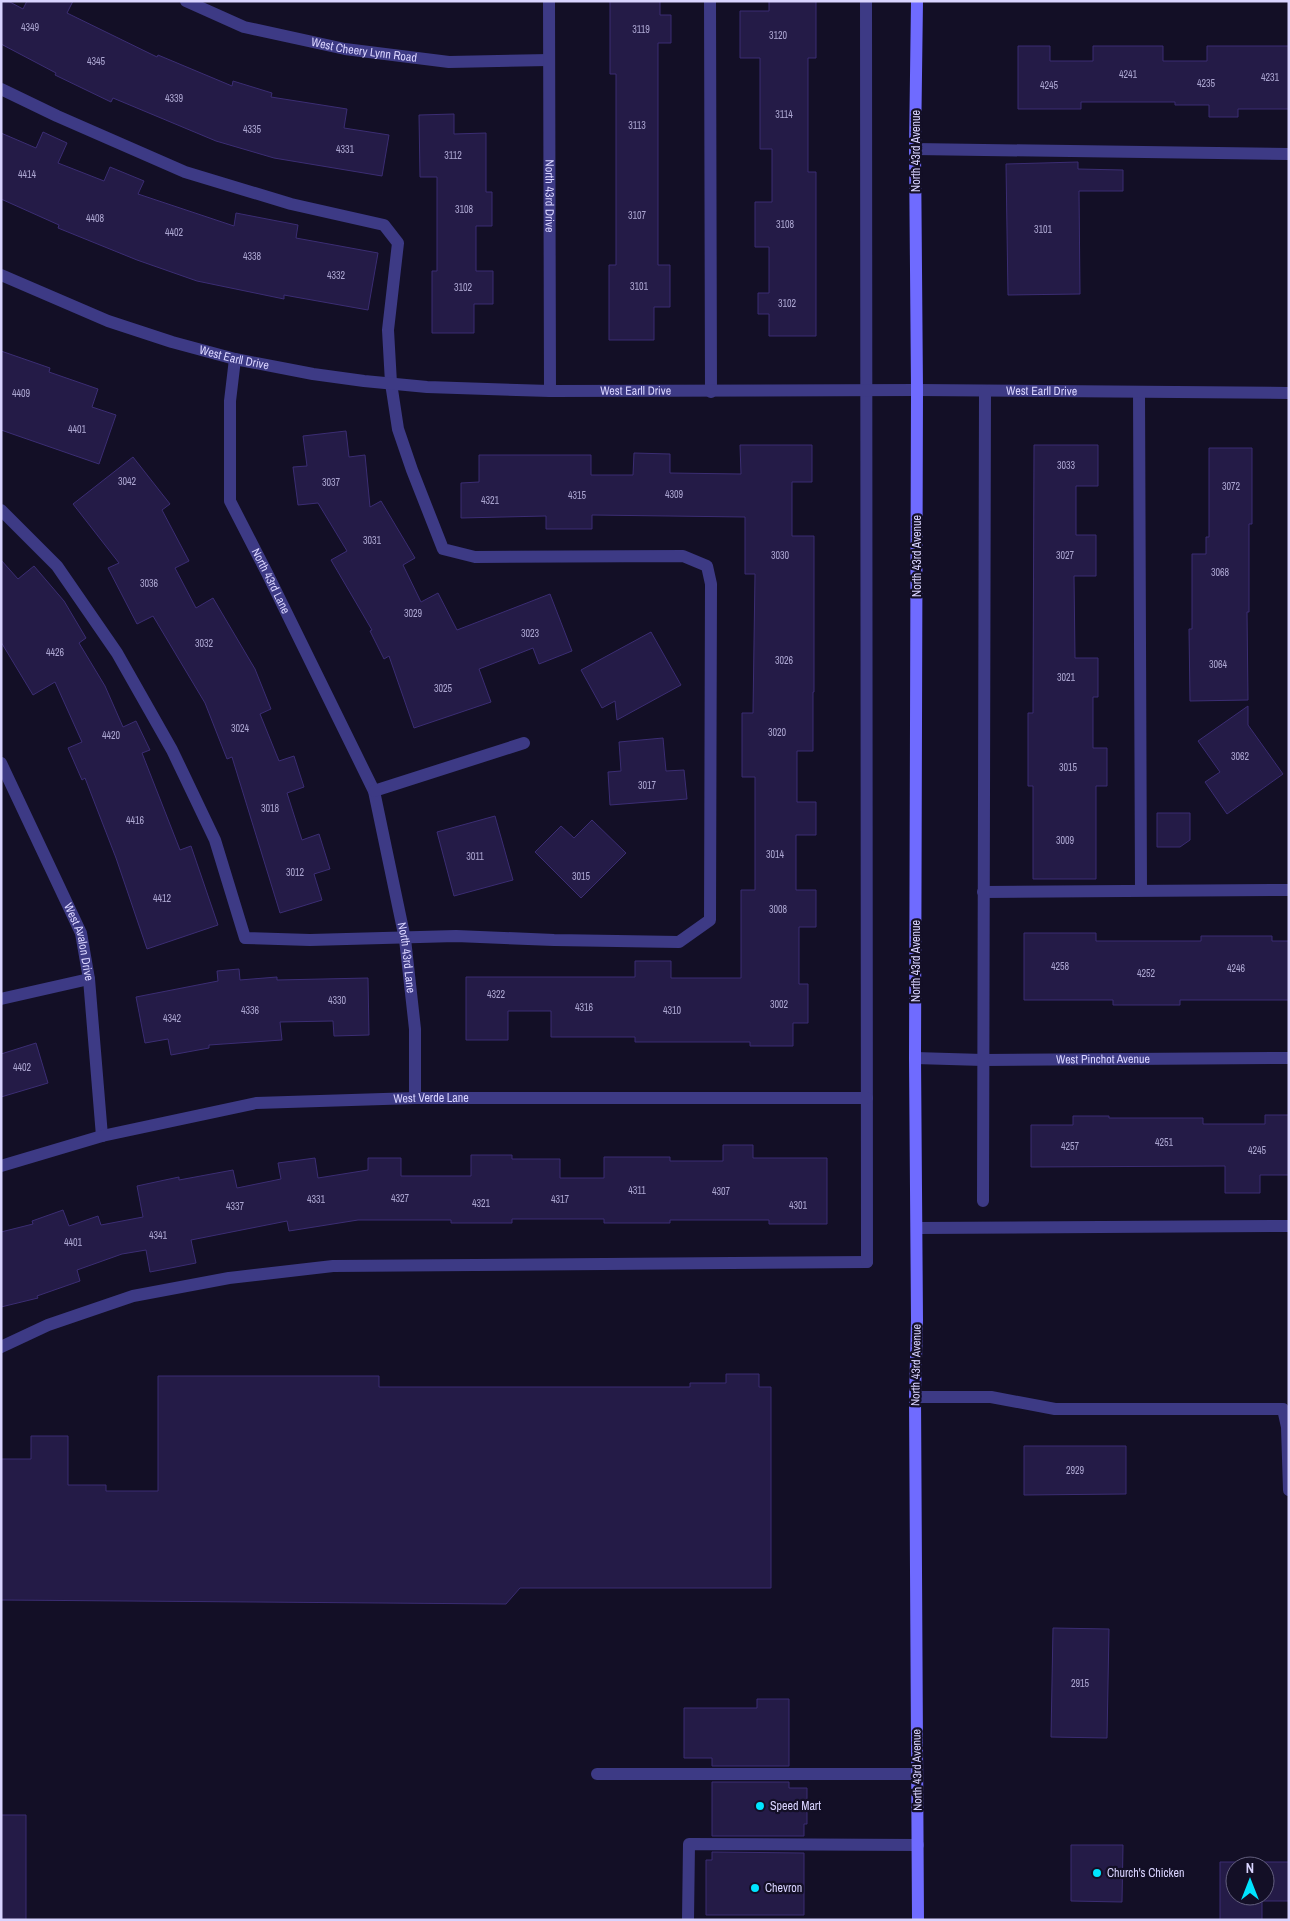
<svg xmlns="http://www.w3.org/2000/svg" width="1290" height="1921" font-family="'Archivo Narrow',sans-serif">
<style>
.building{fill:#241b47;stroke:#3b2d73;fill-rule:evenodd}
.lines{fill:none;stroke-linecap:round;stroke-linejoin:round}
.lane{stroke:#3d3a85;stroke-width:12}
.street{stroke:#3d3a85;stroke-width:12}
.secondary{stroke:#6f6bff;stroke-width:12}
.poi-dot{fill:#00e5ff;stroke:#130f26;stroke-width:2}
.labels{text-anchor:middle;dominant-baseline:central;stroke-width:4.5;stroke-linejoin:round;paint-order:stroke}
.number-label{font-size:10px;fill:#aca6d1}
.street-label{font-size:12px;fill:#d9d4ff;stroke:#130f26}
.poi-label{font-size:12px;fill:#d9d4ff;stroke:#130f26;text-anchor:start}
</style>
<rect width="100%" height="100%" fill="#130f26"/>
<path class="building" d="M 1,1 L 8,1 L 23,9 L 27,1 L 73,1 L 67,13 L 157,57 L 158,55 L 232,86 L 233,81 L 272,93 L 271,97 L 347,109 L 344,128 L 389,135 L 382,176 L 274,158 L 216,141 L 113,98 L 111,102 L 55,75 L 56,73 L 1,44 Z
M 610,1 L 660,1 L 660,15 L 671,15 L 671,43 L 658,43 L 658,265 L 670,265 L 670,307 L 654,307 L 654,340 L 609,340 L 609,265 L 616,265 L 616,74 L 610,74 Z
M 769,1 L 816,1 L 816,58 L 808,58 L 808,172 L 816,172 L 816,336 L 769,336 L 769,314 L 758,314 L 758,293 L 769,293 L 769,247 L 755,247 L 755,202 L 772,202 L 772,149 L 760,149 L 760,58 L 740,58 L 740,11 L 769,11 Z
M 1018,46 L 1050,46 L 1050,61 L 1093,61 L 1093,46 L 1163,46 L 1163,61 L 1207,61 L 1207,46 L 1289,46 L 1289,109 L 1238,109 L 1238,117 L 1209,117 L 1209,105 L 1175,105 L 1175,102 L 1081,102 L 1081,109 L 1018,109 Z
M 454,114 L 454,134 L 486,133 L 486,192 L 492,192 L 492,226 L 476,226 L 476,271 L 493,271 L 493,304 L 474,304 L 474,333 L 432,333 L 432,271 L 437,271 L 437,177 L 420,177 L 419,115 Z
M 43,132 L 67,143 L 58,163 L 104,181 L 110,167 L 144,181 L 138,194 L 234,226 L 236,213 L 298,225 L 296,238 L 378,253 L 368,310 L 284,295 L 284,299 L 197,281 L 137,260 L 58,228 L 59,225 L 1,199 L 1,133 L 36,148 Z
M 1078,162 L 1078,169 L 1123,170 L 1123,191 L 1079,191 L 1080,294 L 1008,295 L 1006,164 Z
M 1,351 L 50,368 L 49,372 L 98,389 L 92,407 L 116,415 L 99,464 L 1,430 Z
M 346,431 L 349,457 L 365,455 L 370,507 L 381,501 L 415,558 L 403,565 L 421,602 L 438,593 L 457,630 L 550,594 L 572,651 L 539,664 L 533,648 L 479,669 L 491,702 L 414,728 L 389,656 L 384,659 L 370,631 L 372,630 L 331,560 L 347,551 L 318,503 L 298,505 L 293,467 L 307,466 L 303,436 Z
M 740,445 L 812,445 L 812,482 L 792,482 L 792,536 L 814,536 L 814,692 L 813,692 L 813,751 L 797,751 L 797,802 L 816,802 L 816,835 L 796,835 L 796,890 L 816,890 L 816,927 L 799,927 L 799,984 L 808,984 L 808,1023 L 793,1023 L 793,1046 L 750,1046 L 750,1042 L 635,1042 L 635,1037 L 551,1037 L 551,1011 L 508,1011 L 508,1040 L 466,1040 L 466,977 L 635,977 L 635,961 L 671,961 L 671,978 L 741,978 L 741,890 L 755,890 L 755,777 L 742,777 L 742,713 L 753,713 L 755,574 L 745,574 L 745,517 L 592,515 L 592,529 L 546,529 L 546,516 L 461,518 L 461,483 L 479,482 L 479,455 L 591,455 L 591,475 L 633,475 L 634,453 L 670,454 L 670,473 L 741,474 Z
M 1034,445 L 1098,445 L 1098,486 L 1076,486 L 1076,535 L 1096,535 L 1096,576 L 1074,576 L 1075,658 L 1098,658 L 1098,697 L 1093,697 L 1093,748 L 1107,748 L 1107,786 L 1096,786 L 1096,879 L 1033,879 L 1033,786 L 1028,786 L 1028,713 L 1033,713 Z
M 1209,448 L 1252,448 L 1252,524 L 1249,524 L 1249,612 L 1247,612 L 1248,700 L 1190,701 L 1189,629 L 1192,629 L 1192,554 L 1206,554 L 1206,537 L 1209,537 Z
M 133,457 L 170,504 L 162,510 L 189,561 L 175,568 L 196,608 L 213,598 L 255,669 L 271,709 L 260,714 L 279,761 L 294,756 L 304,787 L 287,793 L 302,840 L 319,834 L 330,869 L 314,874 L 322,900 L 280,913 L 232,757 L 227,759 L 205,703 L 153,616 L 137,624 L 108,568 L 119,563 L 73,504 Z
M 1,560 L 18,579 L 34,566 L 64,601 L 86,638 L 79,643 L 105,686 L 123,727 L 136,721 L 150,750 L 142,753 L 180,850 L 191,846 L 218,925 L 147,949 L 116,858 L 85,778 L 82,780 L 68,748 L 82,742 L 55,682 L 33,695 L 1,642 Z
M 651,632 L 681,685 L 617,720 L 615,701 L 602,708 L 581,670 Z
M 1248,706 L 1248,725 L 1283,774 L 1227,814 L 1205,782 L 1220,772 L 1198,741 Z
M 663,738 L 666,771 L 684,770 L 687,799 L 610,805 L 608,772 L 621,771 L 619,742 Z
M 1157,813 L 1190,813 L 1190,840 L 1180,847 L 1157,847 Z
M 495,816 L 513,880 L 454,896 L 437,832 Z
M 592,820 L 626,853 L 581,898 L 535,852 L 561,826 L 574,838 Z
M 1024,933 L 1096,933 L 1096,941 L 1201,941 L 1201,936 L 1272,936 L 1272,941 L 1289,941 L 1289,1000 L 1180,1000 L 1180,1005 L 1113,1005 L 1113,1000 L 1024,1000 Z
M 239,969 L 240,980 L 277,977 L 277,980 L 368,978 L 369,1035 L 334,1036 L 333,1021 L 280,1022 L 282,1040 L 209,1045 L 209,1048 L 171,1055 L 168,1039 L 145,1043 L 136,997 L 218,981 L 217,971 Z
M 36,1043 L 48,1083 L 1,1097 L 1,1054 Z
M 1265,1115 L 1289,1115 L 1289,1175 L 1260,1175 L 1260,1193 L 1225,1193 L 1225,1166 L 1031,1167 L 1031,1125 L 1073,1125 L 1073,1116 L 1109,1116 L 1109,1118 L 1203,1118 L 1203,1124 L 1265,1124 Z
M 723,1145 L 753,1145 L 753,1158 L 827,1158 L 827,1224 L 769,1224 L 769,1220 L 670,1220 L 670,1223 L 604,1223 L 604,1219 L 512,1219 L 512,1223 L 451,1223 L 451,1220 L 358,1220 L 289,1231 L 287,1221 L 191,1240 L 196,1263 L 150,1272 L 146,1250 L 122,1254 L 77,1270 L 80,1281 L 37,1296 L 38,1298 L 1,1307 L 1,1232 L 33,1224 L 32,1221 L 63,1210 L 69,1226 L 98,1216 L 101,1225 L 143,1217 L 137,1186 L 179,1177 L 179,1180 L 233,1170 L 237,1188 L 281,1179 L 278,1163 L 315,1158 L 318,1178 L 368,1170 L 368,1158 L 401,1158 L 401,1176 L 471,1176 L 471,1155 L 512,1155 L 512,1159 L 560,1159 L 560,1178 L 604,1178 L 604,1157 L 670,1157 L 670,1161 L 723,1161 Z
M 726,1374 L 759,1374 L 759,1387 L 771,1387 L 771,1588 L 520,1588 L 506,1604 L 1,1600 L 1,1459 L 31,1459 L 31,1436 L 68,1436 L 68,1485 L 106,1485 L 106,1491 L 158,1491 L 158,1376 L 379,1376 L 379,1387 L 690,1387 L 690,1383 L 726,1383 Z
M 1024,1446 L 1126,1446 L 1126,1494 L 1024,1495 Z
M 1053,1628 L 1109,1629 L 1107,1738 L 1051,1737 Z
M 757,1699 L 789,1699 L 789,1766 L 712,1766 L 712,1758 L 684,1758 L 684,1708 L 757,1708 Z
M 712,1782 L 789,1782 L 789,1788 L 807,1788 L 807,1824 L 804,1824 L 804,1836 L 712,1836 Z
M 1,1815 L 26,1815 L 26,1920 L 1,1920 Z
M 1071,1845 L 1123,1845 L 1122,1902 L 1071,1901 Z
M 712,1852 L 804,1853 L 804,1915 L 706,1915 L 706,1860 L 712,1860 Z
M 1220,1862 L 1289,1862 L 1289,1901 L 1262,1901 L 1262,1920 L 1220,1920 ZM 1235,1866 L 1265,1866 L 1265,1896 L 1235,1896 Z"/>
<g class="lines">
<path class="lane" d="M 710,1 L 711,392
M 1,89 L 57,116 L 185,172 L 291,204 L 384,225 L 398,243 L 388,330 L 391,383 L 398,429 L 412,470 L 443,549 L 475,557 L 683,556 L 707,566 L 711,584 L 710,920 L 679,942 L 554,940 L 456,936 L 310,940 L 245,938 L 215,840 L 172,750 L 117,653 L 57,566 L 1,510
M 915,149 L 1289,154
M 1139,392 L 1141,891
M 983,892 L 1289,890
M 1,999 L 89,979
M 917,1228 L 1289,1226
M 1,1347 L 48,1325 L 133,1296 L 229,1278 L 333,1266 L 867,1262
M 915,1397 L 991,1397 L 1055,1409 L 1283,1409 L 1287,1427 L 1289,1490
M 597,1774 L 917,1774
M 688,1920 L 689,1844 L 918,1845"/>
<g class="street">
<path id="s1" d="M 186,1 L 244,27 L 345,49 L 449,62 L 549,60"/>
<path id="s2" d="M 549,1 L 550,391"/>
<path d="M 866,1 L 867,1262"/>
<path id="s3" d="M 1,275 L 108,321 L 172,342 L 235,359 L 313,374 L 364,381 L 427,387 L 550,391 L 917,390 L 1289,393"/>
<path id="s4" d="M 235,359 L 230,401 L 230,501 L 267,573 L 374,791 L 405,939 L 415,1029 L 415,1098"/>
<path id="s5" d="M 1,763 L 81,933 L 89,979 L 102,1136"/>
<path d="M 374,791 L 524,743"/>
<path id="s6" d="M 915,1058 L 983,1060 L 1289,1058"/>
<path id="s7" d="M 1,1166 L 102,1136 L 256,1103 L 415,1098 L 867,1098"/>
<path d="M 983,1201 L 985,391"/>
</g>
<path class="secondary" d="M 917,1 L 915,149 L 917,390 L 915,1058 L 917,1320 L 915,1397 L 918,1920"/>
</g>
<g class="poi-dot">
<circle cx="760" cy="1806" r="5"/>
<circle cx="1097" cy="1873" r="5"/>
<circle cx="755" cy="1888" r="5"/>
</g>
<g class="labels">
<g class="number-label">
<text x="30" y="27">4349</text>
<text x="641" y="29">3119</text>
<text x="778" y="35">3120</text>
<text x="96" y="61">4345</text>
<text x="1128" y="74">4241</text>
<text x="1270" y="77">4231</text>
<text x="1206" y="83">4235</text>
<text x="1049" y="85">4245</text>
<text x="174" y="98">4339</text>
<text x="784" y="114">3114</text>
<text x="637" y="125">3113</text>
<text x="252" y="129">4335</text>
<text x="345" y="149">4331</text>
<text x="453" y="155">3112</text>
<text x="27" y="174">4414</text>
<text x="464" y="209">3108</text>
<text x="637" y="215">3107</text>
<text x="95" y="218">4408</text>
<text x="785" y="224">3108</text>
<text x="1043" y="229">3101</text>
<text x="174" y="232">4402</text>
<text x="252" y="256">4338</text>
<text x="336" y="275">4332</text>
<text x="639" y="286">3101</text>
<text x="463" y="287">3102</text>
<text x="787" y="303">3102</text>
<text x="21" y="393">4409</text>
<text x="77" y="429">4401</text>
<text x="1066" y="465">3033</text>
<text x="127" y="481">3042</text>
<text x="331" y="482">3037</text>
<text x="1231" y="486">3072</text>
<text x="674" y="494">4309</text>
<text x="577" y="495">4315</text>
<text x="490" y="500">4321</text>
<text x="372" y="540">3031</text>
<text x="780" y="555">3030</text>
<text x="1065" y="555">3027</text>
<text x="1220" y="572">3068</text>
<text x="149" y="583">3036</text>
<text x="413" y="613">3029</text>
<text x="530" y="633">3023</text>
<text x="204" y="643">3032</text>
<text x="55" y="652">4426</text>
<text x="784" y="660">3026</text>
<text x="1218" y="664">3064</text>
<text x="1066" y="677">3021</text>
<text x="443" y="688">3025</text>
<text x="240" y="728">3024</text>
<text x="777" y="732">3020</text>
<text x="111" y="735">4420</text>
<text x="1240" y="756">3062</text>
<text x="1068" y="767">3015</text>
<text x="647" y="785">3017</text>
<text x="270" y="808">3018</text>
<text x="135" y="820">4416</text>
<text x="1065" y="840">3009</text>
<text x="775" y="854">3014</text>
<text x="475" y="856">3011</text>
<text x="295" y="872">3012</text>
<text x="581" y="876">3015</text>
<text x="162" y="898">4412</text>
<text x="778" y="909">3008</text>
<text x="1060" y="966">4258</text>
<text x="1236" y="968">4246</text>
<text x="1146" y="973">4252</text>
<text x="496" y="994">4322</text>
<text x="337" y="1000">4330</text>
<text x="779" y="1004">3002</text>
<text x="584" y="1007">4316</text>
<text x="250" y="1010">4336</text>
<text x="672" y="1010">4310</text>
<text x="172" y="1018">4342</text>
<text x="22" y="1067">4402</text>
<text x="1164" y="1142">4251</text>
<text x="1070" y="1146">4257</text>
<text x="1257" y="1150">4245</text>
<text x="637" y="1190">4311</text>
<text x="721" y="1191">4307</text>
<text x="400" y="1198">4327</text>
<text x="316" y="1199">4331</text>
<text x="560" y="1199">4317</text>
<text x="481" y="1203">4321</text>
<text x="798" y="1205">4301</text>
<text x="235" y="1206">4337</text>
<text x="158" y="1235">4341</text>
<text x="73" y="1242">4401</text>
<text x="1075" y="1470">2929</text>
<text x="1080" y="1683">2915</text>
</g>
<g class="street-label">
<text stroke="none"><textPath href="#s1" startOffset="186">West Cheery Lynn Road</textPath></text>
<text transform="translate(916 151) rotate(-90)">North 43rd Avenue</text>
<text stroke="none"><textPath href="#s2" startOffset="195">North 43rd Drive</textPath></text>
<text stroke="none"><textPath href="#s3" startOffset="248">West Earll Drive</textPath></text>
<text stroke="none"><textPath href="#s3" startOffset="652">West Earll Drive</textPath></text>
<text stroke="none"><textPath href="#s3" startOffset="1058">West Earll Drive</textPath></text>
<text transform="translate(917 556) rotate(-90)">North 43rd Avenue</text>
<text stroke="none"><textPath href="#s4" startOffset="232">North 43rd Lane</textPath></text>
<text stroke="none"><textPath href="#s5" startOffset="196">West Avalon Drive</textPath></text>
<text stroke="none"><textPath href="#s4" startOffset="636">North 43rd Lane</textPath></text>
<text transform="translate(916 961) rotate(-90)">North 43rd Avenue</text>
<text stroke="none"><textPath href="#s6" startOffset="188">West Pinchot Avenue</textPath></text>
<text stroke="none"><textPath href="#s7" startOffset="438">West Verde Lane</textPath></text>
<text transform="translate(916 1365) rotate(-89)">North 43rd Avenue</text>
<text transform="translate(917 1770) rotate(-91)">North 43rd Avenue</text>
</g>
<g class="poi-label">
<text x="770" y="1806">Speed Mart</text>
<text x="1107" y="1873">Church's Chicken</text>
<text x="765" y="1888">Chevron</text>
</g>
</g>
<rect width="1290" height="1921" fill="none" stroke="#d9d4ff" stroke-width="5"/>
<g transform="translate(1250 1881)"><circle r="24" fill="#130f26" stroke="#625e7d"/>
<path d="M0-4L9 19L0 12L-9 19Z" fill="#00e5ff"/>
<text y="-8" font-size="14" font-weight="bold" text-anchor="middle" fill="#d9d4ff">N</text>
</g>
</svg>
